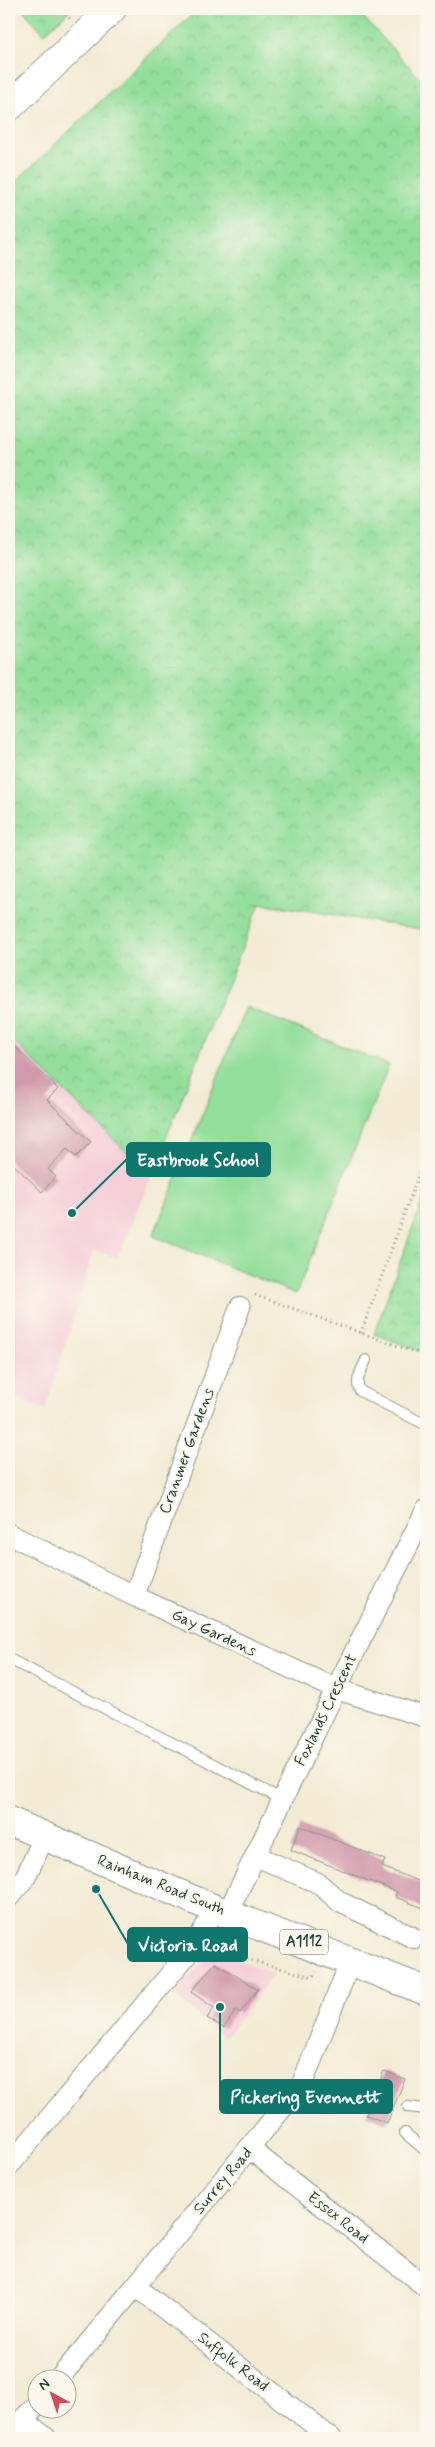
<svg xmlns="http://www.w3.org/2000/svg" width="435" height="2447" font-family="Mynerve,sans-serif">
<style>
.built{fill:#f5cfda}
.grass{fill:#92de9a;stroke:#588e67}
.park{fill:url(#park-crowns);stroke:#588e67}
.building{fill:#d29bad}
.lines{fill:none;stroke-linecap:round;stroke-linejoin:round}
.lane-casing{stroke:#899484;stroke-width:12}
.street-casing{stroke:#899484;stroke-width:22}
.secondary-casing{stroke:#899484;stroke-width:30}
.primary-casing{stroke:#899484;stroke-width:30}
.path{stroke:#899484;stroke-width:3;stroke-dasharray:1 4;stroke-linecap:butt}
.lane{stroke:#fff;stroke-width:10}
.street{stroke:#fff;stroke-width:20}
.secondary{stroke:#fff;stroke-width:28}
.primary{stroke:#fff;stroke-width:28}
.labels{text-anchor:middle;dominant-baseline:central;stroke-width:4;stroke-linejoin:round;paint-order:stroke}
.shield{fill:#fbf7ec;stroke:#61756b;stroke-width:1}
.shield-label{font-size:15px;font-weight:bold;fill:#1f3d34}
.street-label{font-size:16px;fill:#1f3d34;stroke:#fbf7ec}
.leader{fill:none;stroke:#0f766e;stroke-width:2}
.callout-dot{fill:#0f766e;stroke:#fbf7ec;stroke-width:2}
.callout{fill:#0f766e;stroke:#0f766e;stroke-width:2}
.callout-label{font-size:18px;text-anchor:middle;font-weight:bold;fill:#fff}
</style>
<defs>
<pattern id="park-crowns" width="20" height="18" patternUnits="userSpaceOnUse" patternTransform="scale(1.25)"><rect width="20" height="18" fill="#92de9a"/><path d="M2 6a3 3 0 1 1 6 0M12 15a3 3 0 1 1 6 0" fill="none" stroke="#7dbf85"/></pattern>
</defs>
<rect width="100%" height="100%" fill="#fbf7ec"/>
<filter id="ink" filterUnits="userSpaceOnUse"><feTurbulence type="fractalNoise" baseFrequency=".02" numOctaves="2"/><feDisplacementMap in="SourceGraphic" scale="10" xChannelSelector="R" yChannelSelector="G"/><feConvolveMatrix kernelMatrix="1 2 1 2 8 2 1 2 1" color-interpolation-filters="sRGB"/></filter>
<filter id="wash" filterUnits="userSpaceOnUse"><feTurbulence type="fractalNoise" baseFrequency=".0096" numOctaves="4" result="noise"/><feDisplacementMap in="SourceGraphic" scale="20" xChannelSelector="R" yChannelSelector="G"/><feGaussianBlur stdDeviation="1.12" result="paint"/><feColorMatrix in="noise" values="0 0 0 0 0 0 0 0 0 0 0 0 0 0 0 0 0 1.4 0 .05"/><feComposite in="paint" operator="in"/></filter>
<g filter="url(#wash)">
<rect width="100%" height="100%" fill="#f3ebd4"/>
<path class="built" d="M 9,1037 L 151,1176 L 118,1258 L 94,1250 L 45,1410 L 9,1393 Z
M 212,1950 L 274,1973 L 225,2038 L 174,1995 Z"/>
<path class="grass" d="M 246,1007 L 389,1065 L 296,1294 L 153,1236 Z"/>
<path class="park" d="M 22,9 L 71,9 L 44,34 Z
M 198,9 L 356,9 L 426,85 L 426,930 L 260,903 L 151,1176 L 9,1037 L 9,188 Z
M 426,1190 L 426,1353 L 374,1334 Z"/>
<g id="blocks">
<path class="building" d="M 9,1041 L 58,1089 L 47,1100 L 91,1142 L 76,1157 L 67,1149 L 48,1169 L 56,1177 L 42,1192 L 9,1160 Z
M 300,1826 L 385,1860 L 382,1867 L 426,1884 L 426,1909 L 395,1897 L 397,1892 L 291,1850 Z
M 215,1963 L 258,1989 L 240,2013 L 236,2010 L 224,2028 L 207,2018 L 214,2008 L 191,1992 Z
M 384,2071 L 405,2079 L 387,2123 L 366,2115 Z"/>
</g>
</g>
<g filter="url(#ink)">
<use href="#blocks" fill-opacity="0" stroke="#899484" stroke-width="1"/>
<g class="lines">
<g class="lane-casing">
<path id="lane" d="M 366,1360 C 362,1370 354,1381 360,1391 L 426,1425
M 9,1659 L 283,1800
M 408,2107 L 426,2109
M 405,2133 L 426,2151"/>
</g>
<g class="street-casing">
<path id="street" d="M 9,1534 L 134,1596 L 336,1689 L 426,1717
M 134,1596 L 240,1307
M 256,1856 L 318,1883 L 340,1902 L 414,1938
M 9,1897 L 25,1878 L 44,1837
M 228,1912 L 336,1689 L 426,1510
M 250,2149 L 426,2287
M 9,2166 L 195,1945 L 215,1909
M 135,2286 L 331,2438
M 58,2380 L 302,2084 L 351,1960
M 24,2420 L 46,2438
M 9,2433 L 38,2404"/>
</g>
<g class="secondary-casing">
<path id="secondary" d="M 9,107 L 112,9"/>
</g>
<g class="primary-casing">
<path id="primary" d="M 9,1821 L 215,1909 L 426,1991"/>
</g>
<path class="path" d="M 66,9 L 66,15 L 71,20
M 255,1295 L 426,1356
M 361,1333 L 426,1154
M 213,1950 L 313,1977 L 316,1971"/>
<use href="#lane" class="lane"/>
<use href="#street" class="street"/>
<use href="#secondary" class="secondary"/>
<use href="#primary" class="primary"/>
</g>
</g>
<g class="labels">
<rect class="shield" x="280" y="1929.5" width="48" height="25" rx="4"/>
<g class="shield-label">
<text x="304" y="1942">A1112</text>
</g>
<g class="street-label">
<text transform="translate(187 1451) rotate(-70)">Cranmer Gardens</text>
<text transform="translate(214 1633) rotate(25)">Gay Gardens</text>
<text transform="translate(326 1710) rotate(-64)">Foxlands Crescent</text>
<text transform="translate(161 1885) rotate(22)">Rainham Road South</text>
<text transform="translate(223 2181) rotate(-50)">Surrey Road</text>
<text transform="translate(338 2218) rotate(38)">Essex Road</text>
<text transform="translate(233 2362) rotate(38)">Suffolk Road</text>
</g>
</g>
<path class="leader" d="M72 1213L127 1159M96 1889L128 1944M220 2007L220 2097"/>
<g class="callout-dot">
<circle cx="72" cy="1213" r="5"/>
<circle cx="96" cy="1889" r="5"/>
<circle cx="220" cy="2007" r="5"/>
</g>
<g class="callout">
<rect x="127" y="1143" width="143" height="33" rx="5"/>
<rect x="128" y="1928" width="119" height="33" rx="5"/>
<rect x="220" y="2080" width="172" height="33" rx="5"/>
</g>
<g class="callout-label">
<text x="198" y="1166">Eastbrook School</text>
<text x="188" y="1951">Victoria Road</text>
<text x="306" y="2103">Pickering Evennett</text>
</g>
<rect width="435" height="2447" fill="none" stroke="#fbf7ec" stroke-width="30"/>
<g transform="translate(52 2394) rotate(320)"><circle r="24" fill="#fbf7ec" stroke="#a3ada2"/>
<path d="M0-4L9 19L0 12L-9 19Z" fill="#d1495b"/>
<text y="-8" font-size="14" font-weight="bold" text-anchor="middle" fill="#1f3d34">N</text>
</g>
</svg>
